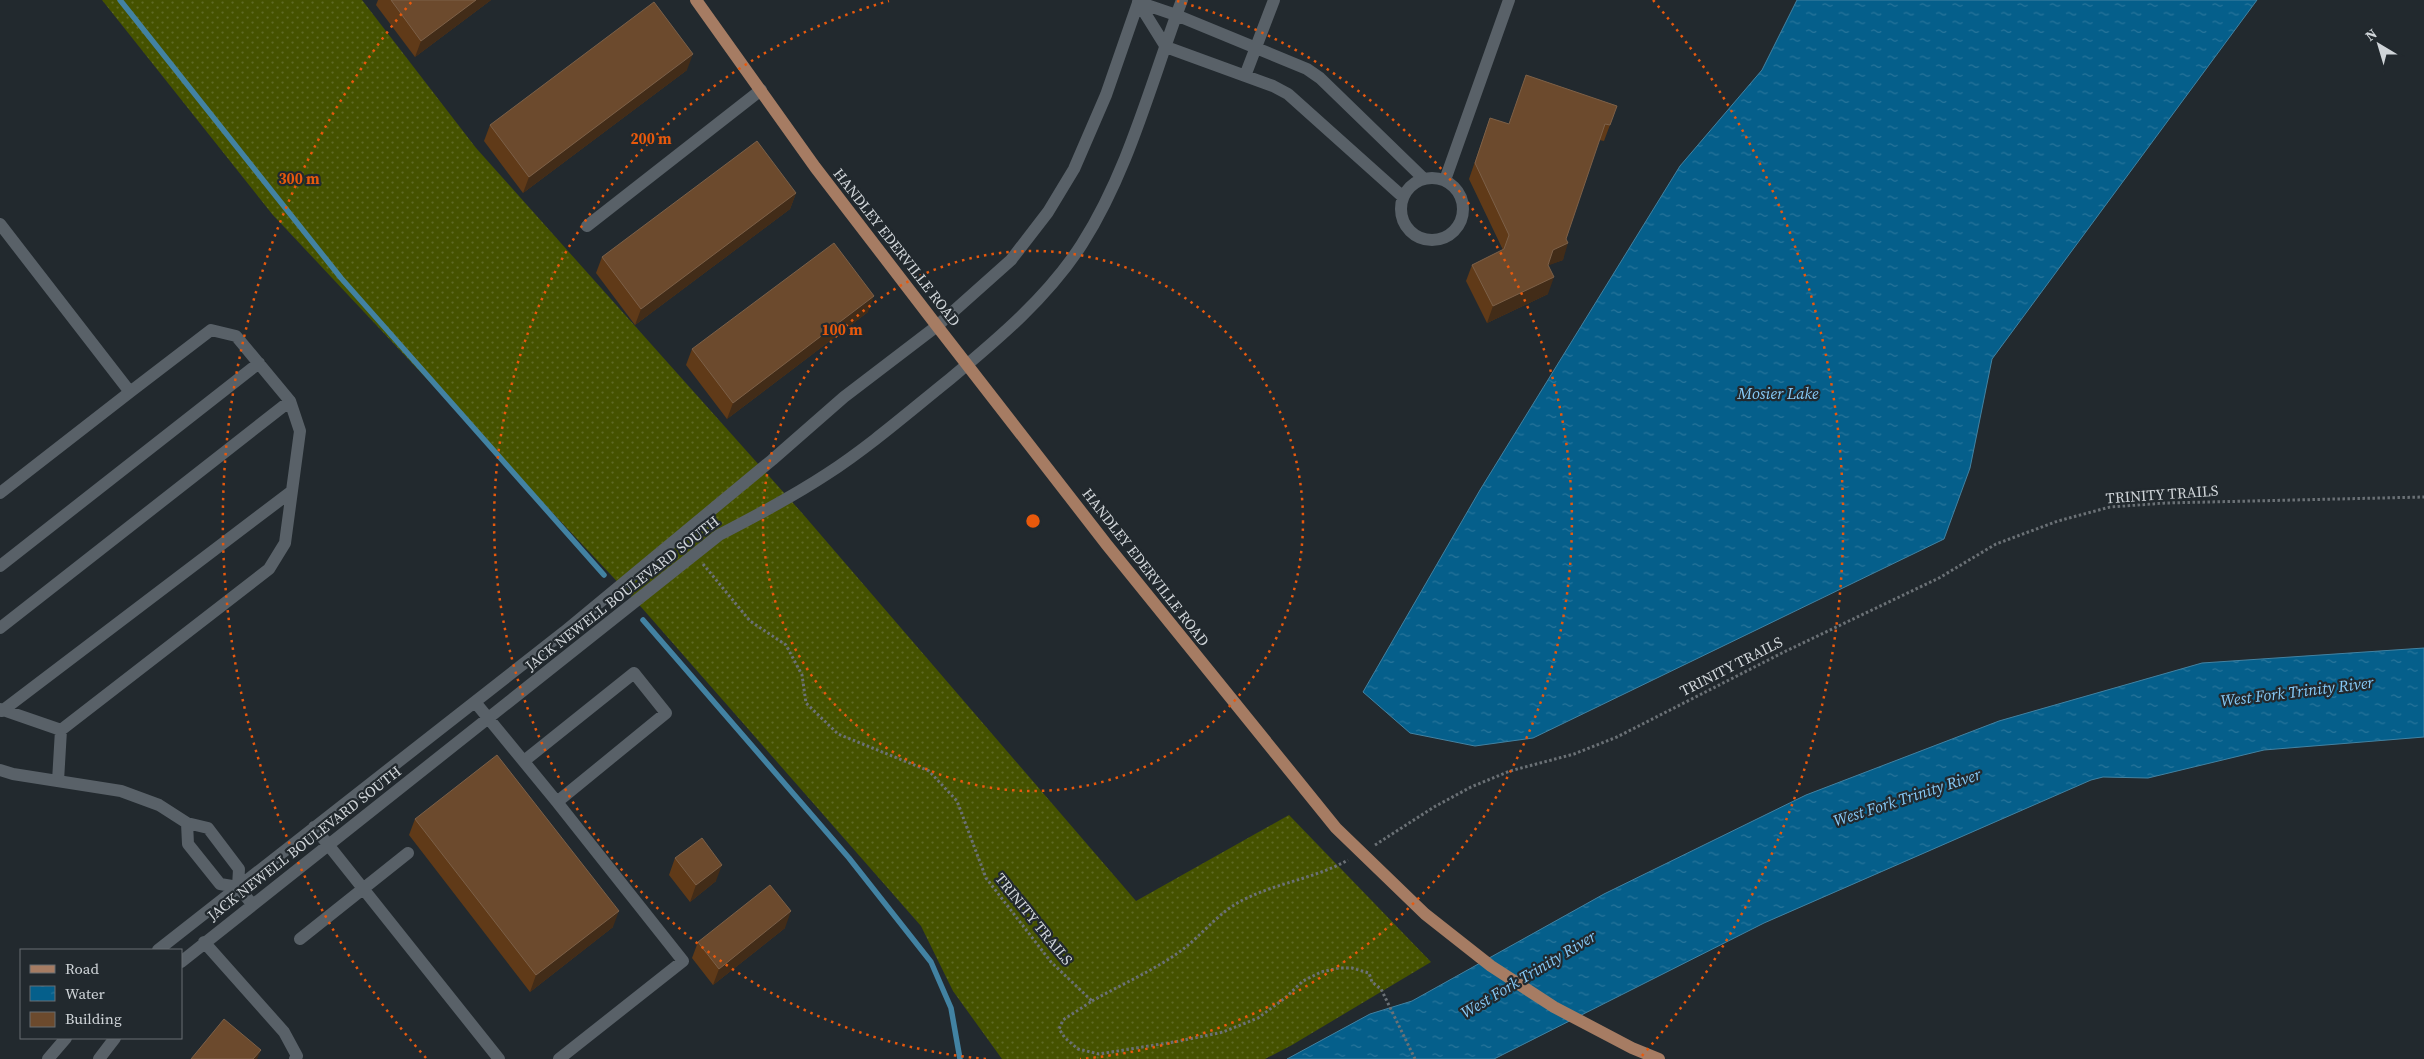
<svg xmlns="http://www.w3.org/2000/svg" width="2424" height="1059" font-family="'Source Serif 4',serif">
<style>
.grass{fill:url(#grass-dots)}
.water{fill:url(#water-ripples);stroke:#4282a2}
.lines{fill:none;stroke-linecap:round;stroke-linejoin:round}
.stream{stroke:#4282a2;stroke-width:5.5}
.path{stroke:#6b7176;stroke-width:3;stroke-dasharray:2.5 2.5;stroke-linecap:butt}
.minor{stroke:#596168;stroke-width:12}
.major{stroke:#a67c63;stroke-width:12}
.wall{fill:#603a18}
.shaded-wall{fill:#422c18}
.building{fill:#6c4a2d;stroke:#7c6048}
.ring{fill:none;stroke:#e8590c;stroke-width:2.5;stroke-dasharray:2.5 5}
.labels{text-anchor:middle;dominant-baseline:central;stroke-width:4.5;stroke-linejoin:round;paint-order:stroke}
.street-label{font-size:15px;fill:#d0d5d9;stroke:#22292e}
.water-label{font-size:16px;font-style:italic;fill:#87cbf9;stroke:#22292e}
.centre{fill:#e8590c;stroke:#22292e;stroke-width:2.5}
.ring-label{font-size:15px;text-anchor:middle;font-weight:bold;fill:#e8590c;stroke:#22292e;stroke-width:4.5;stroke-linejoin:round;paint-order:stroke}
</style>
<defs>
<pattern id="grass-dots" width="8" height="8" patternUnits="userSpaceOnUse" patternTransform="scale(1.25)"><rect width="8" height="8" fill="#455200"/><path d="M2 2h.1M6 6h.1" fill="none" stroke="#5f6a25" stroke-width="1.8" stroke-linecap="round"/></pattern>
<pattern id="water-ripples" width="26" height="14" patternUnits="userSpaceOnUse" patternTransform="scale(1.25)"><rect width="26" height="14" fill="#055f8b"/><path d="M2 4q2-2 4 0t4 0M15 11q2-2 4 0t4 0" fill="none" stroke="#28759b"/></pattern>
</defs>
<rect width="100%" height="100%" fill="#22292e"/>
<path class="grass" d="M 102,0 L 362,0 L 476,148 L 802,513 L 1136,901 L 1289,815 L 1431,962 L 1292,1045 L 1265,1059 L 1002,1059 L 953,991 L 921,926 L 642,608 L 272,214 Z"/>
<path class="water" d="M 1797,0 L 2257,0 L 1992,359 L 1970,468 L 1944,539 L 1533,738 L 1475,746 L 1410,733 L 1363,692 L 1480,490 L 1680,166 L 1762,70 Z
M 2424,648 L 2424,737 L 2264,750 L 2148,778 L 2103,777 L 2091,780 L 1764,923 L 1494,1059 L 1287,1059 L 1370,1014 L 1412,1001 L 1604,894 L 1806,795 L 1999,721 L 2202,663 Z"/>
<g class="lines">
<path class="stream" d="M 120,0 L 341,278 L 604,575
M 643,620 L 849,858 L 931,962 L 951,1008 L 960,1059"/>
<path class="path" d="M 703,564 L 750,621 L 786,645 L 802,675 L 806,703 L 838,734 L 929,771 L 957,801 L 986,878 L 1051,962 L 1092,1001 L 1063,1020 L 1059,1029 L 1065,1038 L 1078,1049 L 1099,1054 L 1180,1041 L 1223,1032 L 1258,1018 L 1285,998 L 1303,981 L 1321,972 L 1339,968 L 1352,968 L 1369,973 L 1372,982 L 1381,989 L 1415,1059
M 1375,845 L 1434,807 L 1471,787 L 1510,771 L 1574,754 L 1617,737 L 1784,652 L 1939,578 L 1996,544 L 2058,521 L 2110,507 L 2165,503 L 2424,497
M 1092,1001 C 1122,984 1155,970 1182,950 C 1202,935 1218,913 1241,901 C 1275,883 1314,879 1348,860"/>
<path class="minor" d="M 1138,2 L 1176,15 L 1307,69 L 1320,78 L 1423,178
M 1138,2 L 1166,47 L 1273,86 L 1288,94 L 1403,197
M 1245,76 L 1274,0
M1401 209a31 31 0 1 1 62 0a31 31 0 1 1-62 0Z
M 1445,180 L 1509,0
M 0,224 L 130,392 L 0,493
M 587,226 L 761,90
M 0,566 L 259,363
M 0,628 L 290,401
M 475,702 L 557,802 L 683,961 L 559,1059
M 0,709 L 61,730
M 2,711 L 292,491
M 524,761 L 634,673 L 666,713 L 557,802
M 0,770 L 13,774 L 121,791 L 159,805 L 187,823
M 58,781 L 61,730 L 269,569 L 285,543 L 300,431 L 290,401 L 236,336 L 211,330 L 130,392
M 314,827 L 499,1059
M 238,887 L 239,869 L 208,828 L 187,823 L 188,844 L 220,884 L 238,887 L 252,904
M 300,939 L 408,853
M 204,942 L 284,1032 L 297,1056 L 295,1059
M 158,950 L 564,632 L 772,460 L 844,397 L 937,326 L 1011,260 L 1048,212 L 1074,169 L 1106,95 L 1139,0
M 181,962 L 719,535 C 756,516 792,497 827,474 C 870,446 910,411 950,379 C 998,339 1048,297 1082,244 C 1129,170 1151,82 1182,0
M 48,1059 L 66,1038
M 99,1059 L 115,1038"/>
<path class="major" d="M 696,0 L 815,167 L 937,326 L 1107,545 L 1336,828 L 1425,914 L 1491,966 L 1554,1007 L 1632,1048 L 1659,1059"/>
</g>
<path class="wall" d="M 378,0 L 491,0 L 415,57 L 376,5 Z
M 687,70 L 523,193 L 484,141 L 490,125 Z
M 1526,75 L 1617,106 L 1604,141 L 1599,140 L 1566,239 L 1563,260 L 1548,265 L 1548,294 L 1487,323 L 1466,281 L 1472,265 L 1503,250 L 1469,179 L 1490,118 L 1509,124 Z
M 796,193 L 790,209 L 635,325 L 596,273 L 602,257 Z
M 868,312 L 727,419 L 686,365 L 692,349 Z
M 415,819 L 613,927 L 530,992 L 409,835 Z
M 675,858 L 716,881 L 690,902 L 669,875 Z
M 785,928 L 713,985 L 692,958 L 698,942 Z"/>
<path class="shaded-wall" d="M 476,0 L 491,0 L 415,57 L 421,41 Z
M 693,54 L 687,70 L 523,193 L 529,177 Z
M 796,193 L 790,209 L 635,325 L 641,309 Z
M 1568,243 L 1563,260 L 1547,266 L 1553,250 Z
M 1554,277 L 1548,294 L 1487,323 L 1493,306 Z
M 874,296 L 868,312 L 727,419 L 733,403 Z
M 722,865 L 716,881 L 690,902 L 696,885 Z
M 619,911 L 613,927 L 530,992 L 536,975 Z
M 791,911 L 785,928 L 713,985 L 719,969 Z
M 261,1050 L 257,1059 L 253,1059 Z"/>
<path class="building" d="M 391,0 L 476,0 L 421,41 Z
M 654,2 L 693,54 L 529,177 L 490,125 Z
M 1526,75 L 1617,106 L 1610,125 L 1605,124 L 1566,239 L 1568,243 L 1553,250 L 1548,265 L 1554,277 L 1493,306 L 1472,265 L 1504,249 L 1509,235 L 1475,163 L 1490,118 L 1509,124 Z
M 757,141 L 796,193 L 641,309 L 602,257 Z
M 834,243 L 874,296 L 733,403 L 692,349 Z
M 497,755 L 619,911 L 536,975 L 415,819 Z
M 702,838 L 722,865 L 696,885 L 675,858 Z
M 770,885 L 791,911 L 719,969 L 698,942 Z
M 224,1019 L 261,1050 L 253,1059 L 191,1059 Z"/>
<g class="ring">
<circle cx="1033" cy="521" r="270"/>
<path d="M986 1059A540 540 0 0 1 889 1M1177 1A540 540 0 0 1 1080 1059"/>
<path d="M426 1058A810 810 0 0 1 413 0M1653 0A810 810 0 0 1 1640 1058"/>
</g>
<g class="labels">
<g class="street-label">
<text transform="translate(897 247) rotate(52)">HANDLEY EDERVILLE ROAD</text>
<text transform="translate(2162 494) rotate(-4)">TRINITY TRAILS</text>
<text transform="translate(1146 567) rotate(52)">HANDLEY EDERVILLE ROAD</text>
<text transform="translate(622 593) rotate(-38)">JACK NEWELL BOULEVARD SOUTH</text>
<text transform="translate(1731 666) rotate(-27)">TRINITY TRAILS</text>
<text transform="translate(304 843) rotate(-38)">JACK NEWELL BOULEVARD SOUTH</text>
<text transform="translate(1034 919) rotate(51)">TRINITY TRAILS</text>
</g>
<g class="water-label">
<text x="1778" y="393">Mosier Lake</text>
<text transform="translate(2297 691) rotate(-7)">West Fork Trinity River</text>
<text transform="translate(1907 797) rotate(-18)">West Fork Trinity River</text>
<text transform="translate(1528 974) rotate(-31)">West Fork Trinity River</text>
</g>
</g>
<circle cx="1033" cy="521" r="8" class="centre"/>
<g class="ring-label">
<text x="651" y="144">200 m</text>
<text x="299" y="184">300 m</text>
<text x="842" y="335">100 m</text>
</g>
<rect x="20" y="949" width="162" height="90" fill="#22292e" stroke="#686e72"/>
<rect x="30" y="965" width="25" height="8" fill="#a67c63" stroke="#686e72"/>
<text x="65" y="974" font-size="15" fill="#d0d5d9">Road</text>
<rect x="30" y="986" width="25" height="15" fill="url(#water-ripples)" stroke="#686e72"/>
<text x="65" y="999" font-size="15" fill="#d0d5d9">Water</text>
<rect x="30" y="1012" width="25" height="15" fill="#6c4a2d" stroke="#686e72"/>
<text x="65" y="1024" font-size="15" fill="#d0d5d9">Building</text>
<g transform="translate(2379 45) rotate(322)" stroke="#22292e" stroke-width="4" paint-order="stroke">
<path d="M0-4L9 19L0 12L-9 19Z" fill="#d0d5d9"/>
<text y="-8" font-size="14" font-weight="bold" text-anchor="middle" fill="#d0d5d9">N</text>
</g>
</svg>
